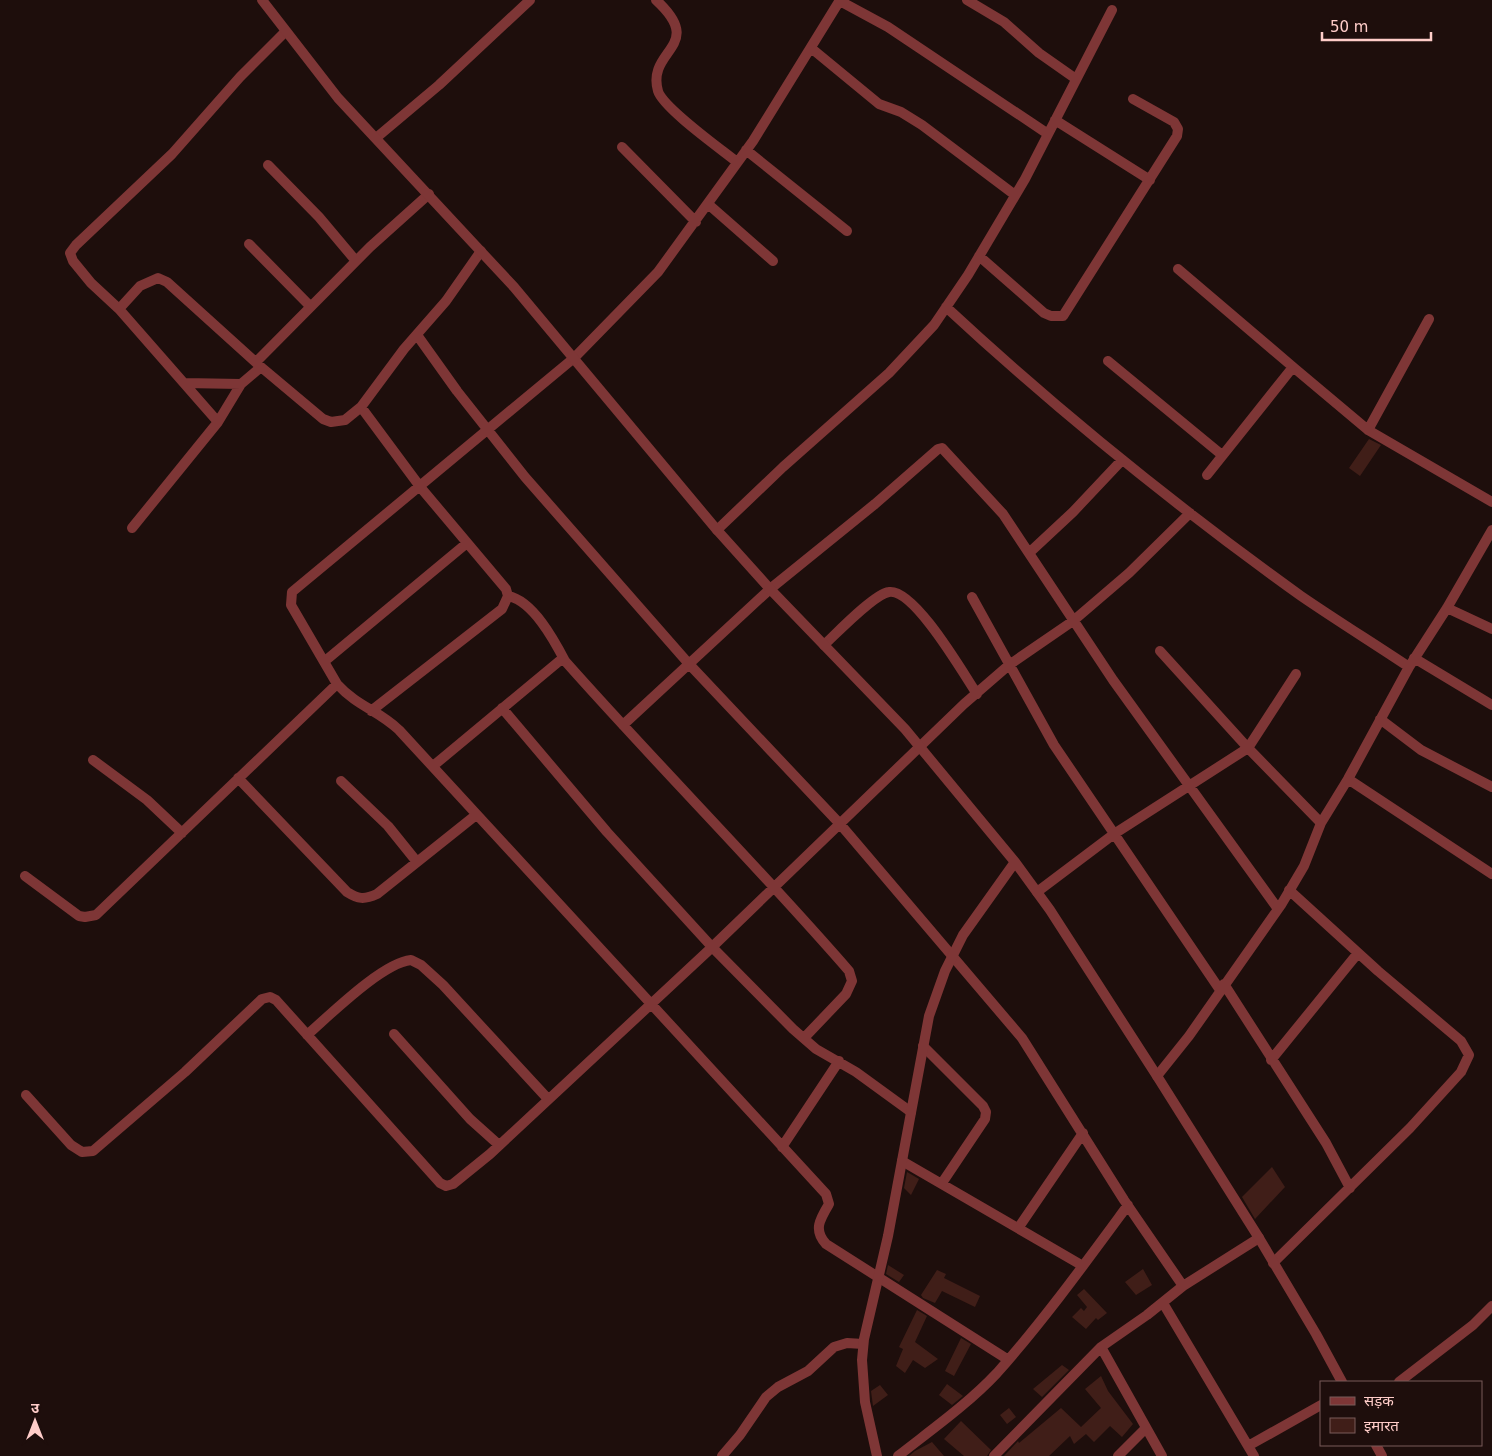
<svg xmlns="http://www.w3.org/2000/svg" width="1492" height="1456" font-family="'DejaVu Sans','Noto Sans Devanagari',sans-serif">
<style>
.building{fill:#401e18}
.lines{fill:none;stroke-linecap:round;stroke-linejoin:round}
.minor{stroke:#7e3636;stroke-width:10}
.tertiary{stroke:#7e3636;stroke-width:10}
</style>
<rect width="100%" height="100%" fill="#1e0e0c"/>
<path class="building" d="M 1369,439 L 1381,445 L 1360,476 L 1349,468 Z
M 1272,1167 L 1285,1187 L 1255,1219 L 1242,1197 Z
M 907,1172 L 919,1179 L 911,1195 L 904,1188 Z
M 888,1265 L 904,1275 L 899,1282 L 886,1274 Z
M 1143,1269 L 1152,1285 L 1136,1295 L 1125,1282 Z
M 937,1270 L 946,1274 L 944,1278 L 980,1296 L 975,1307 L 942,1291 L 935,1303 L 923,1298 L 921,1295 Z
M 1084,1289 L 1107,1313 L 1098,1320 L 1096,1318 L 1086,1329 L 1072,1317 L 1081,1308 L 1084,1311 L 1087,1307 L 1077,1295 Z
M 917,1310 L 927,1316 L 915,1342 L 938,1359 L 925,1368 L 913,1360 L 905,1373 L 896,1366 L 903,1349 L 899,1347 Z
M 961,1338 L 971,1344 L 954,1376 L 945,1371 Z
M 1062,1365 L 1069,1370 L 1042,1397 L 1033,1389 Z
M 1101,1376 L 1108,1391 L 1133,1424 L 1122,1437 L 1110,1426 L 1094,1442 L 1086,1434 L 1074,1444 L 1070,1436 L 1049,1456 L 1004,1456 L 1018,1441 L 1019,1443 L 1061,1408 L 1081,1427 L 1101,1408 L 1085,1389 Z
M 947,1384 L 963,1396 L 952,1405 L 939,1395 Z
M 880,1385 L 888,1395 L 873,1406 L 871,1391 Z
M 1009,1408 L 1016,1417 L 1007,1424 L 1000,1415 Z
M 961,1421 L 991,1450 L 987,1456 L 964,1456 L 944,1439 Z
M 932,1442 L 944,1456 L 909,1456 L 915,1451 Z"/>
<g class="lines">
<path class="minor" d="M 656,0 C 707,47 646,49 658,91 C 663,108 721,149 737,162
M 840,0 L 753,141 L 658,272 L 574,358 L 292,592 L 291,605 L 337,684 C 358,707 378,710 399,730 L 826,1194 L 829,1204 C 820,1219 813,1230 826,1244 L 1007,1359
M 967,0 L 1004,22 L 1039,53 L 1076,79
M 840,1 L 888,27 L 1048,134
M 811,48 L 879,104 L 901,112 L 922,125 L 1015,195
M 1055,120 L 1150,180
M 376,138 L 439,85 L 530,0
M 622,147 L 696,222
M 746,150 L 847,231
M 268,165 L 319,217 L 356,261
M 708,204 L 773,261
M 249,244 L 310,306
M 979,256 L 1044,313 L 1051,316 L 1063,316 L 1177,136 L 1178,129 L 1174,122 L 1133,99
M 1178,269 L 1293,367
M 946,307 C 1058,411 1177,507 1301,596 C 1336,620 1373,643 1409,667
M 119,309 L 140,286 L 158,278 L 167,282 L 261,367
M 417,335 L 457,391 L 525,477 L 689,664 L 840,824 L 1022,1038 L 1124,1200 L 1183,1286 L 1147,1315 L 1101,1347 L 994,1456
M 1108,361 L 1222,455
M 256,362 L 370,247 L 429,194
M 184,383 L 241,384
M 361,407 L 421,488 L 506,589 L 508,596 L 502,609 L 371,711
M 218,422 L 119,309 L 91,283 L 73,261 L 70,253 L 76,245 L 172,154 L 240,77 L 285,32
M 1368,430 L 1429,319
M 1207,475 L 1293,367 L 1368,430 L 1492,502
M 132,528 L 218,422 L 241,384 L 261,367 L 323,419 L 331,422 L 345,420 L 361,407 L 404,349 L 446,301 L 481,251
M 717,530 L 783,467 L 889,373 L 934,325 L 968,275 L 1025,179 L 1112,10
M 1029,553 L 1073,512 L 1122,460
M 508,596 C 533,601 554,640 565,661 C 658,766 757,865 849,971 L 852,981 L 846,994 L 804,1038
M 972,597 L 1054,745 L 1220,990
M 1447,608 L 1492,629
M 824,645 C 836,634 874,594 889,592 C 914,588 963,673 977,694
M 1160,651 L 1248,748 L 1321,823
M 1414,658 L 1492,705
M 325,661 L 467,543
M 502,708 L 607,832 L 712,947 L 793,1029 L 816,1049 L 856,1072 L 911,1112
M 1380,719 L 1421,750 L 1492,787
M 623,725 L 770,589 L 875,504 L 938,449 L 942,448 L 1003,514 L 1113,680 L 1278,909
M 93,760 L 147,800 L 182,833
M 433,766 L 563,658
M 238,778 L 347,892 C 358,899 364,900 377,894 L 476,815
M 1348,779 L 1492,874
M 341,781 L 388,826 L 417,862
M 25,876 L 79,916 L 85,917 L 96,915 L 337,684
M 1037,892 L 1114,834 L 1248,748 L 1296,674
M 1224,984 L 1326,1143 L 1350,1188
M 394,1034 L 470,1119 L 499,1145
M 307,1035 C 330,1015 382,963 411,960 L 421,965 L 443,985 L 548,1099
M 923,1046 L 983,1106 L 986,1112 L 985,1119 L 942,1183
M 1271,1060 L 1358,953
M 1157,1076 L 1189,1036 L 1281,905 L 1304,866 L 1321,823 L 1348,779 L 1409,667 L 1447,608 L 1492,530
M 26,1095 L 71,1145 L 82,1152 L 93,1151 L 185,1072 L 262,999 L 270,997 L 276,1000 L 440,1183 L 446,1186 L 453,1184 L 490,1154 L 708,951 L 964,704 L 1009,665 L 1073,621 L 1129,573 L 1190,513
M 782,1147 L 839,1061
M 902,1161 L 1083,1266
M 1019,1227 L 1083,1133
M 1273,1263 L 1410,1128 L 1461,1072 L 1469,1055 L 1461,1041 L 1378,971 L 1289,890
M 1183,1286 L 1259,1238
M 1163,1303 L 1254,1456
M 1101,1347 L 1162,1456
M 1399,1382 L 1473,1325 L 1492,1306
M 1248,1446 L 1321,1405
M 722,1456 L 740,1435 L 766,1397 L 778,1387 L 808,1371 L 834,1347 L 847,1343 L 863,1344
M 898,1456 C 931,1430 968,1404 997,1373 C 1044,1320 1086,1262 1128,1205
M 1118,1456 L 1146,1428"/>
<path class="tertiary" d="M 262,0 L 338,98 L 514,287 L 717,530 L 770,589 L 905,729 L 1015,862 L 1050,910 L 1157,1076 L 1259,1238 L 1316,1334 L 1342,1382
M 1376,1445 L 1382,1456
M 877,1456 L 865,1402 L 862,1360 L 864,1339 L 888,1236 L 929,1016 L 945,971 L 963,935 L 1015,862"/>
</g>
<rect x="1320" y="1381" width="162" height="65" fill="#1e0e0c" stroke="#785a58"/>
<rect x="1330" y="1397" width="25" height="8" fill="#7e3636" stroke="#785a58"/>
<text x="1364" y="1406" font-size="15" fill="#ffcdc9">सड़क</text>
<rect x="1330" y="1418" width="25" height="15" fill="#401e18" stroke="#785a58"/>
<text x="1364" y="1431" font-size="15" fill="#ffcdc9">इमारत</text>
<g transform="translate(35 1421)" stroke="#1e0e0c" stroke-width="4" paint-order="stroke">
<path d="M0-4L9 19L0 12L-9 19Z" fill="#ffcdc9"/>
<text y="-8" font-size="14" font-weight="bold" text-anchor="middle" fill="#ffcdc9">उ</text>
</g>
<path d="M1322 32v8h109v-8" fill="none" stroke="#ffcdc9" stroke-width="2.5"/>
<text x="1330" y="32" font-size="15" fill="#ffcdc9" stroke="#1e0e0c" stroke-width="4" paint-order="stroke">50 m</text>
</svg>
